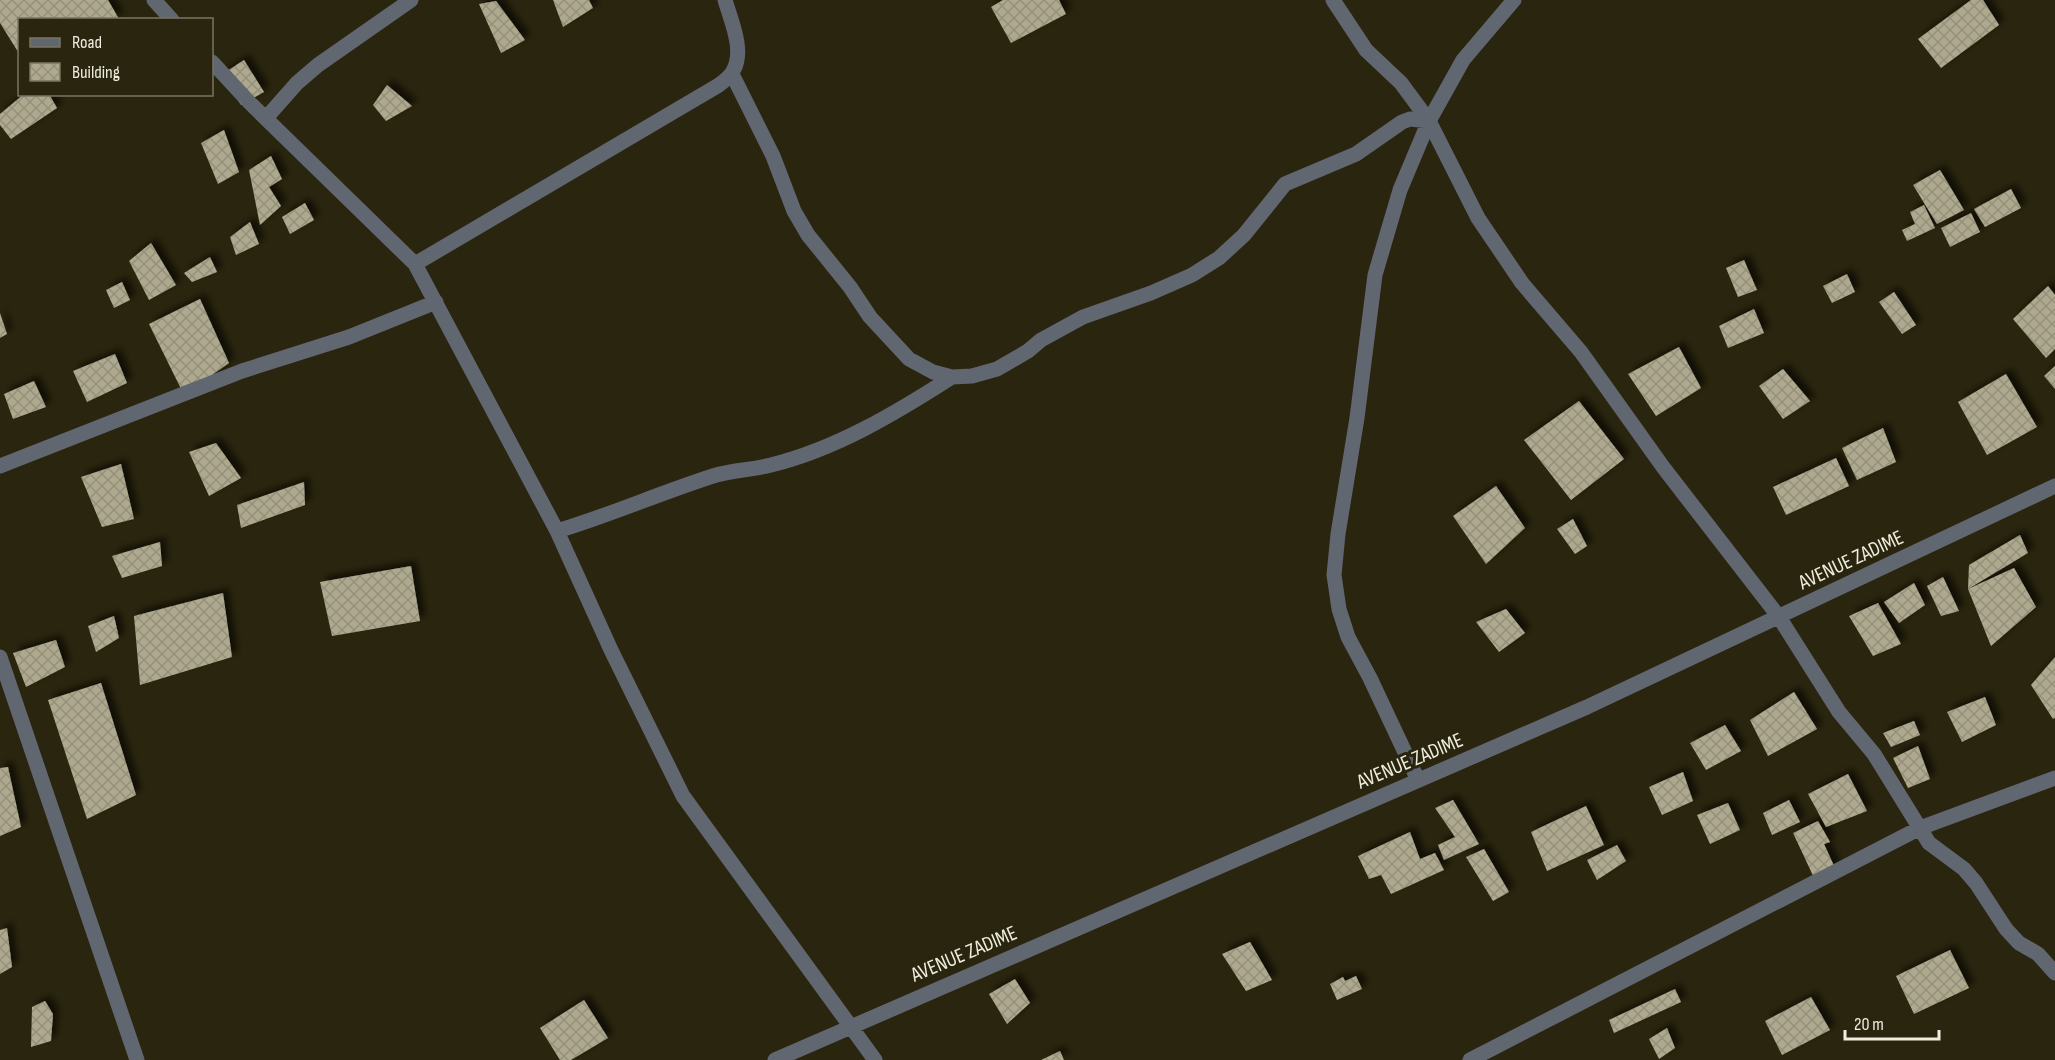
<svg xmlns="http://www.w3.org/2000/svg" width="2055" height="1060" font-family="'Sofia Sans Condensed',sans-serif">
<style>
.building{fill:url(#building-cross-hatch);filter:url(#shadow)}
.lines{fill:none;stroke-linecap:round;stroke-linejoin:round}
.minor{stroke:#616771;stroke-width:15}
.labels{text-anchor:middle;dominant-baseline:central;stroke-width:6;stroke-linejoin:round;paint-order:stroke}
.street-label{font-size:21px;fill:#efedde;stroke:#2a250e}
</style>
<defs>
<pattern id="building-cross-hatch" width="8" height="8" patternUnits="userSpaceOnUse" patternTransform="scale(1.5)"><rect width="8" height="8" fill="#aea98e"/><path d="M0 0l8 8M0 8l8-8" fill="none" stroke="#94907b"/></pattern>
<filter id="shadow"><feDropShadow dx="5.5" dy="-5.5" stdDeviation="3" flood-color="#0009"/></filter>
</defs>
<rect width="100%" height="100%" fill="#2a250e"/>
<path class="building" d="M 0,0 L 108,0 L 119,19 L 20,20 L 20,55 L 0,23 Z
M 553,0 L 589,0 L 593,8 L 563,27 Z
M 1003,0 L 1059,0 L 1066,14 L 1011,43 L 991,7 Z
M 1971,0 L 1983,0 L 1999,25 L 1941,68 L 1918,39 Z
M 496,1 L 525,40 L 501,53 L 479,4 Z
M 244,60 L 264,92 L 241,105 L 221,75 Z
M 387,85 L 412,106 L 386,121 L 373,105 Z
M 24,94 L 49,94 L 57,108 L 11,139 L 0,125 L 0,114 Z
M 224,130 L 239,172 L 218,184 L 201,143 Z
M 271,156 L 282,179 L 269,187 L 281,206 L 260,225 L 249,170 Z
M 1940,170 L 1964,210 L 1937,224 L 1913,185 Z
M 2011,189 L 2021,208 L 1985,227 L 1974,209 Z
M 305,203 L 314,220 L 290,234 L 282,217 Z
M 1924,205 L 1935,228 L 1907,241 L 1902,230 L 1915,224 L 1910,212 Z
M 1971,213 L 1980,232 L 1950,247 L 1941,228 Z
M 250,222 L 259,244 L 236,255 L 230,237 Z
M 151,243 L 176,285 L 149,300 L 129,261 Z
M 210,257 L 217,272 L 192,282 L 184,273 Z
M 1744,260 L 1757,290 L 1738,297 L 1726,268 Z
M 1847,274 L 1855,292 L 1832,303 L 1823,286 Z
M 122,282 L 130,300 L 114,308 L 106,290 Z
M 2048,286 L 2055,295 L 2055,349 L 2046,358 L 2013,319 Z
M 1894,292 L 1916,325 L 1902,334 L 1879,302 Z
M 200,299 L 229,363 L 184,395 L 149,324 Z
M 1754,309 L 1764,333 L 1728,348 L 1719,326 Z
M 0,313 L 7,334 L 0,338 Z
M 1679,347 L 1701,388 L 1656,416 L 1628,374 Z
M 115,354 L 127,383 L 87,402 L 73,371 Z
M 2055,366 L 2055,389 L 2044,376 Z
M 1783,369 L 1810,401 L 1783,419 L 1759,386 Z
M 2006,374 L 2037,427 L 1987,455 L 1958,402 Z
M 34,381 L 46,407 L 13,419 L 4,394 Z
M 1579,401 L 1624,459 L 1571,500 L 1524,440 Z
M 1883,428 L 1896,462 L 1857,480 L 1842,448 Z
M 216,443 L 241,478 L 209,496 L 189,452 Z
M 1836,458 L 1849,486 L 1786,515 L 1773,487 Z
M 121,464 L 134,519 L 102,527 L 81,477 Z
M 304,482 L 305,505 L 241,528 L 237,505 Z
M 1496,486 L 1525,528 L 1486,564 L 1453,516 Z
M 1573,519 L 1587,546 L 1575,554 L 1557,529 Z
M 2020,535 L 2028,553 L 1968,589 L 2014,568 L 2036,607 L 1991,646 L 1968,589 L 1969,565 Z
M 160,542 L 162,566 L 122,578 L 112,556 Z
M 411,566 L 420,621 L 332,636 L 320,582 Z
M 1943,577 L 1959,611 L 1941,616 L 1927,586 Z
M 1914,583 L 1925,605 L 1899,623 L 1884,602 Z
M 223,593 L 232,657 L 140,685 L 134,616 Z
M 1878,603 L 1901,644 L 1873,656 L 1849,616 Z
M 1506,609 L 1525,633 L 1499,652 L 1476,622 Z
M 114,616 L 119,638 L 96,652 L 88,626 Z
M 56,640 L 65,667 L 26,687 L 13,653 Z
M 2055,657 L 2055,718 L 2053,719 L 2031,685 Z
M 101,683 L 136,795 L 87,819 L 48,700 Z
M 1794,692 L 1817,729 L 1768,756 L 1750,720 Z
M 1985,697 L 1996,725 L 1962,742 L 1947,712 Z
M 1914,721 L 1920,735 L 1891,747 L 1883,733 Z
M 1725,725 L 1741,751 L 1706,770 L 1690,743 Z
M 1918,746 L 1930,779 L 1908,788 L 1893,758 Z
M 8,767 L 21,827 L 0,836 L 0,768 Z
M 1683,772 L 1693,801 L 1662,815 L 1649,787 Z
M 1848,774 L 1867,811 L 1826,827 L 1808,794 Z
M 1453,800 L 1479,844 L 1444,860 L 1438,845 L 1455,837 L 1435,808 Z
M 1789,800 L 1800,822 L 1772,835 L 1763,813 Z
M 1728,803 L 1740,830 L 1710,844 L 1697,815 Z
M 1586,806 L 1604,845 L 1547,871 L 1531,832 Z
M 1818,821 L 1830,842 L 1824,844 L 1835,868 L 1816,882 L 1793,833 Z
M 1410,832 L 1420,859 L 1435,853 L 1444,870 L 1391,894 L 1381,875 L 1369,879 L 1358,856 Z
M 1617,845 L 1626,861 L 1597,880 L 1587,860 Z
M 1484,849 L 1509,892 L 1493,901 L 1466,857 Z
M 7,928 L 12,967 L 0,974 L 0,930 Z
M 1250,942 L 1272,980 L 1246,991 L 1222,954 Z
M 1950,950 L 1969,988 L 1914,1014 L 1896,976 Z
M 1356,976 L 1362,989 L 1337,1000 L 1330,984 L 1343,977 L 1345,981 Z
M 1015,979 L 1030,1003 L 1007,1024 L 989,994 Z
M 1675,989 L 1681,1002 L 1614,1033 L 1609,1020 Z
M 1811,997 L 1830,1030 L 1782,1055 L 1765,1021 Z
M 584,1000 L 608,1038 L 571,1060 L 560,1060 L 540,1028 Z
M 45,1001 L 53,1014 L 51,1041 L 31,1047 L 32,1007 Z
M 1667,1028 L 1675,1048 L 1659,1059 L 1649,1039 Z
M 1060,1051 L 1064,1060 L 1041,1060 Z"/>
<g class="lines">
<path class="minor" d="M 154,0 L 172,20
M 1333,0 L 1366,50 L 1401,83 L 1429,121 L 1478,218 L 1522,283 L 1581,352 L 1663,467 L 1779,617 L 1839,712 L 1874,754 L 1929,843 L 1964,869 L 1976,883 L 2006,929 L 2019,943 L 2038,954 L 2055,973
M 212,62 L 250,103 L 415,264 L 557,531 L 611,650 L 683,796 L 875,1060
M 732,74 L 773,156 L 794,211 L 808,235 L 850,287 L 870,317 L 909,359 L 933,372 L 952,377 L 972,376 L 997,369 L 1028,351 L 1041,340 L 1083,317 L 1151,293 L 1192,275 L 1219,258 L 1244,235 L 1285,184 L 1356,154 L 1402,122 L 1410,119 L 1429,121
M 266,118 L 297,83 L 318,65 L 411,0
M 415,264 L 719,85 C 724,81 730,77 733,71 C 745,51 731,21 725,0
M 0,466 L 242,371 L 349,337 L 436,302
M 557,531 C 610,515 660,493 713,476 C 731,470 752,470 771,465 C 836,449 896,413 952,377
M 0,657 L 137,1060
M 1418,780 L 1370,678 L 1348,637 L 1339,609 L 1334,575 L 1338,534 L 1357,418 L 1375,275 L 1400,190 L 1429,121 L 1463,60 L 1514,0
M 775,1060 L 1587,707 L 2055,486
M 1470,1060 L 1920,828 L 2055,778"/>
</g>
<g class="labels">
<g class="street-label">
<text transform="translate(1851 560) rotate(-25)">AVENUE ZADIME</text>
<text transform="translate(1410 761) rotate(-23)">AVENUE ZADIME</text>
<text transform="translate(964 954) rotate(-23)">AVENUE ZADIME</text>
</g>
</g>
<rect x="18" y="18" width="195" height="78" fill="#2a250e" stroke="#797561" stroke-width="1.5"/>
<rect x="30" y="38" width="30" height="9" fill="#616771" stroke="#797561" stroke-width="1.5"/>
<text x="72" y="48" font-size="18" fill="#efedde">Road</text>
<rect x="30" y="63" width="30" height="18" fill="url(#building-cross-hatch)" stroke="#797561" stroke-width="1.5"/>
<text x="72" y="78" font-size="18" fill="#efedde">Building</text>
<path d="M1845 1030v9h94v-9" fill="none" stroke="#efedde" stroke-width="3"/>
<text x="1854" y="1030" font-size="18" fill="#efedde" stroke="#2a250e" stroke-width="4.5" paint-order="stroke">20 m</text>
</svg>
